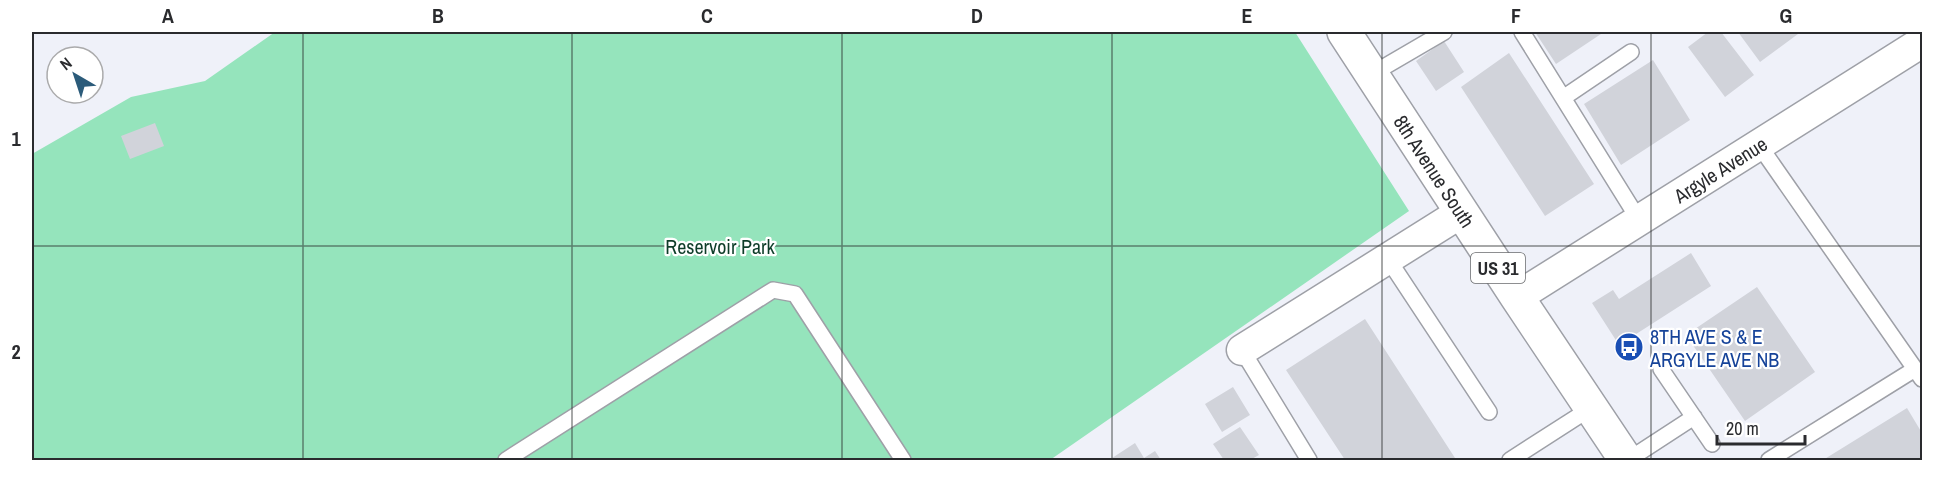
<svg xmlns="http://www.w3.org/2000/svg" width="1954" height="492" font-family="'Archivo Narrow',sans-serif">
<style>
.green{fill:#95e4bc}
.building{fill:#d1d3da}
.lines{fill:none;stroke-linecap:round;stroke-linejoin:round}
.lane-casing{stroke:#9ea0a7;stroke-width:18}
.street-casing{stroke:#9ea0a7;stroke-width:33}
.primary-casing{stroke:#9ea0a7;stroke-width:36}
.lane{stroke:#fff;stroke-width:15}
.street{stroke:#fff;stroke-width:30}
.primary{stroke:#fff;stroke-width:33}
.grid{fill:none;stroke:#2a2b2e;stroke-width:1.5;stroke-opacity:0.55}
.labels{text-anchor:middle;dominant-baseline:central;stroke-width:4.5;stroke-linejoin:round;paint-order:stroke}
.shield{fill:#fff;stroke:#6a6b6d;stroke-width:1.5}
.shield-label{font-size:18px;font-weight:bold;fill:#2a2b2e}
.street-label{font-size:20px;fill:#2a2b2e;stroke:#fff}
.park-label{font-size:20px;fill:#0e3d29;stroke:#fff}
.transit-label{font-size:20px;fill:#164399;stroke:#fff;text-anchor:start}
.neatline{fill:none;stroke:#2a2b2e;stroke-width:2}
.grid-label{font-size:20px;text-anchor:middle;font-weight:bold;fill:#2a2b2e}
</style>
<rect width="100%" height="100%" fill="#eff1f9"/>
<path class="green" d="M 275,32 L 1295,32 L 1409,211 L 1050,460 L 32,460 L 32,154 L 131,97 L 205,81 Z"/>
<path class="building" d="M 1535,32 L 1604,32 L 1556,64 Z
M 1708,32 L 1721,32 L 1754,75 L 1725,97 L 1688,47 Z
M 1738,32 L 1796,32 L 1798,34 L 1760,62 Z
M 1444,41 L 1464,72 L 1436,91 L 1416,61 Z
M 1509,53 L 1594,184 L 1545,216 L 1461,87 Z
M 1653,60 L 1690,120 L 1621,165 L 1584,104 Z
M 155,123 L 164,146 L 130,159 L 121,136 Z
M 1691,253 L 1711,286 L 1619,345 L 1592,303 L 1613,290 L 1619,299 Z
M 1757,287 L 1815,372 L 1745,421 L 1686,335 Z
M 1365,319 L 1455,458 L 1452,460 L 1345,460 L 1286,370 Z
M 1233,387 L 1250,415 L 1222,432 L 1205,404 Z
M 1907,408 L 1922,433 L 1922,460 L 1823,460 Z
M 1240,427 L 1259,455 L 1250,460 L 1224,460 L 1213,444 Z
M 1135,443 L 1144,458 L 1155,451 L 1161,460 L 1109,460 Z"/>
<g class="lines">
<g class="lane-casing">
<path id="lane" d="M 1522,32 L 1639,220
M 1372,74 L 1444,32
M 1563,98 L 1631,52
M 1759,145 L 1922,379
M 1388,259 L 1489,412
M 1242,350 L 1309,460
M 1661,369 L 1712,444
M 506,460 L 773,290 L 795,294 L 903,460
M 1510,460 L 1591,408
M 1628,460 L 1694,417
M 1769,460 L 1915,369"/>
</g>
<g class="street-casing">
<g id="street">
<path id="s1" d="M 1517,297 L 1922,42"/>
<path d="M 1242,350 L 1462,212"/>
</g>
</g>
<g class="primary-casing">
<g id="primary">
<path id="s2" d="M 1344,32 L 1517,297 L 1626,460"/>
</g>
</g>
<use href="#lane" class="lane"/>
<use href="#street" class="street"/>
<use href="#primary" class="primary"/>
</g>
<path class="grid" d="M 303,32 L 303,460M 572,32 L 572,460M 842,32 L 842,460M 1112,32 L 1112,460M 1382,32 L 1382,460M 1651,32 L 1651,460M 32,246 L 1922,246"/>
<defs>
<g id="bus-disc" transform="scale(1.5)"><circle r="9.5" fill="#1a4fb4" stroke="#fff"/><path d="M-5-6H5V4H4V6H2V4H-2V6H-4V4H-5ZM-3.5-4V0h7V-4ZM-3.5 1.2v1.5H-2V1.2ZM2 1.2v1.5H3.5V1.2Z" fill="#fff"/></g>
</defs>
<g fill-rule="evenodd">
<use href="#bus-disc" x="1629" y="347"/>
</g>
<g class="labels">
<rect class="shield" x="1471" y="253" width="54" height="30" rx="4.5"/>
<g class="shield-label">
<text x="1498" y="268">US 31</text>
</g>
<g class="street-label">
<text stroke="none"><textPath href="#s1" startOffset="240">Argyle Avenue</textPath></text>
<text stroke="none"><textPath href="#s2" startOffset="166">8th Avenue South</textPath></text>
</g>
<g class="park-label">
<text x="720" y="246">Reservoir Park</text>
</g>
<g class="transit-label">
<text x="1650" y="336">8TH AVE S &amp; E<tspan x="1650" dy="23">ARGYLE AVE NB</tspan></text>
</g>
</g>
<rect width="1954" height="492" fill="none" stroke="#ffffff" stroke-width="66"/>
<g transform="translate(75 75) rotate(321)"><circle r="28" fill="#ffffff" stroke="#aaaaab" stroke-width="1.5"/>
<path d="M0-4.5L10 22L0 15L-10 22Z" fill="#2b5b7a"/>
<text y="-9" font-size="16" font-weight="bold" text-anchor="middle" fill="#2a2b2e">N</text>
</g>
<path d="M1717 435v9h88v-9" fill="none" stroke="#2a2b2e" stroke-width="3"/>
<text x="1726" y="435" font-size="18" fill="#2a2b2e" stroke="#ffffff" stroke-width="4.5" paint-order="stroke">20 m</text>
<rect x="33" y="33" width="1888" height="426" class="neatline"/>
<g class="grid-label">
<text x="168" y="23">A</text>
<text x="438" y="23">B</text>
<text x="707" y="23">C</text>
<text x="977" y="23">D</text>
<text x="1247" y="23">E</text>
<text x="1516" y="23">F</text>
<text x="1786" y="23">G</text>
<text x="16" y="146">1</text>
<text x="16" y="359">2</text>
</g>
</svg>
